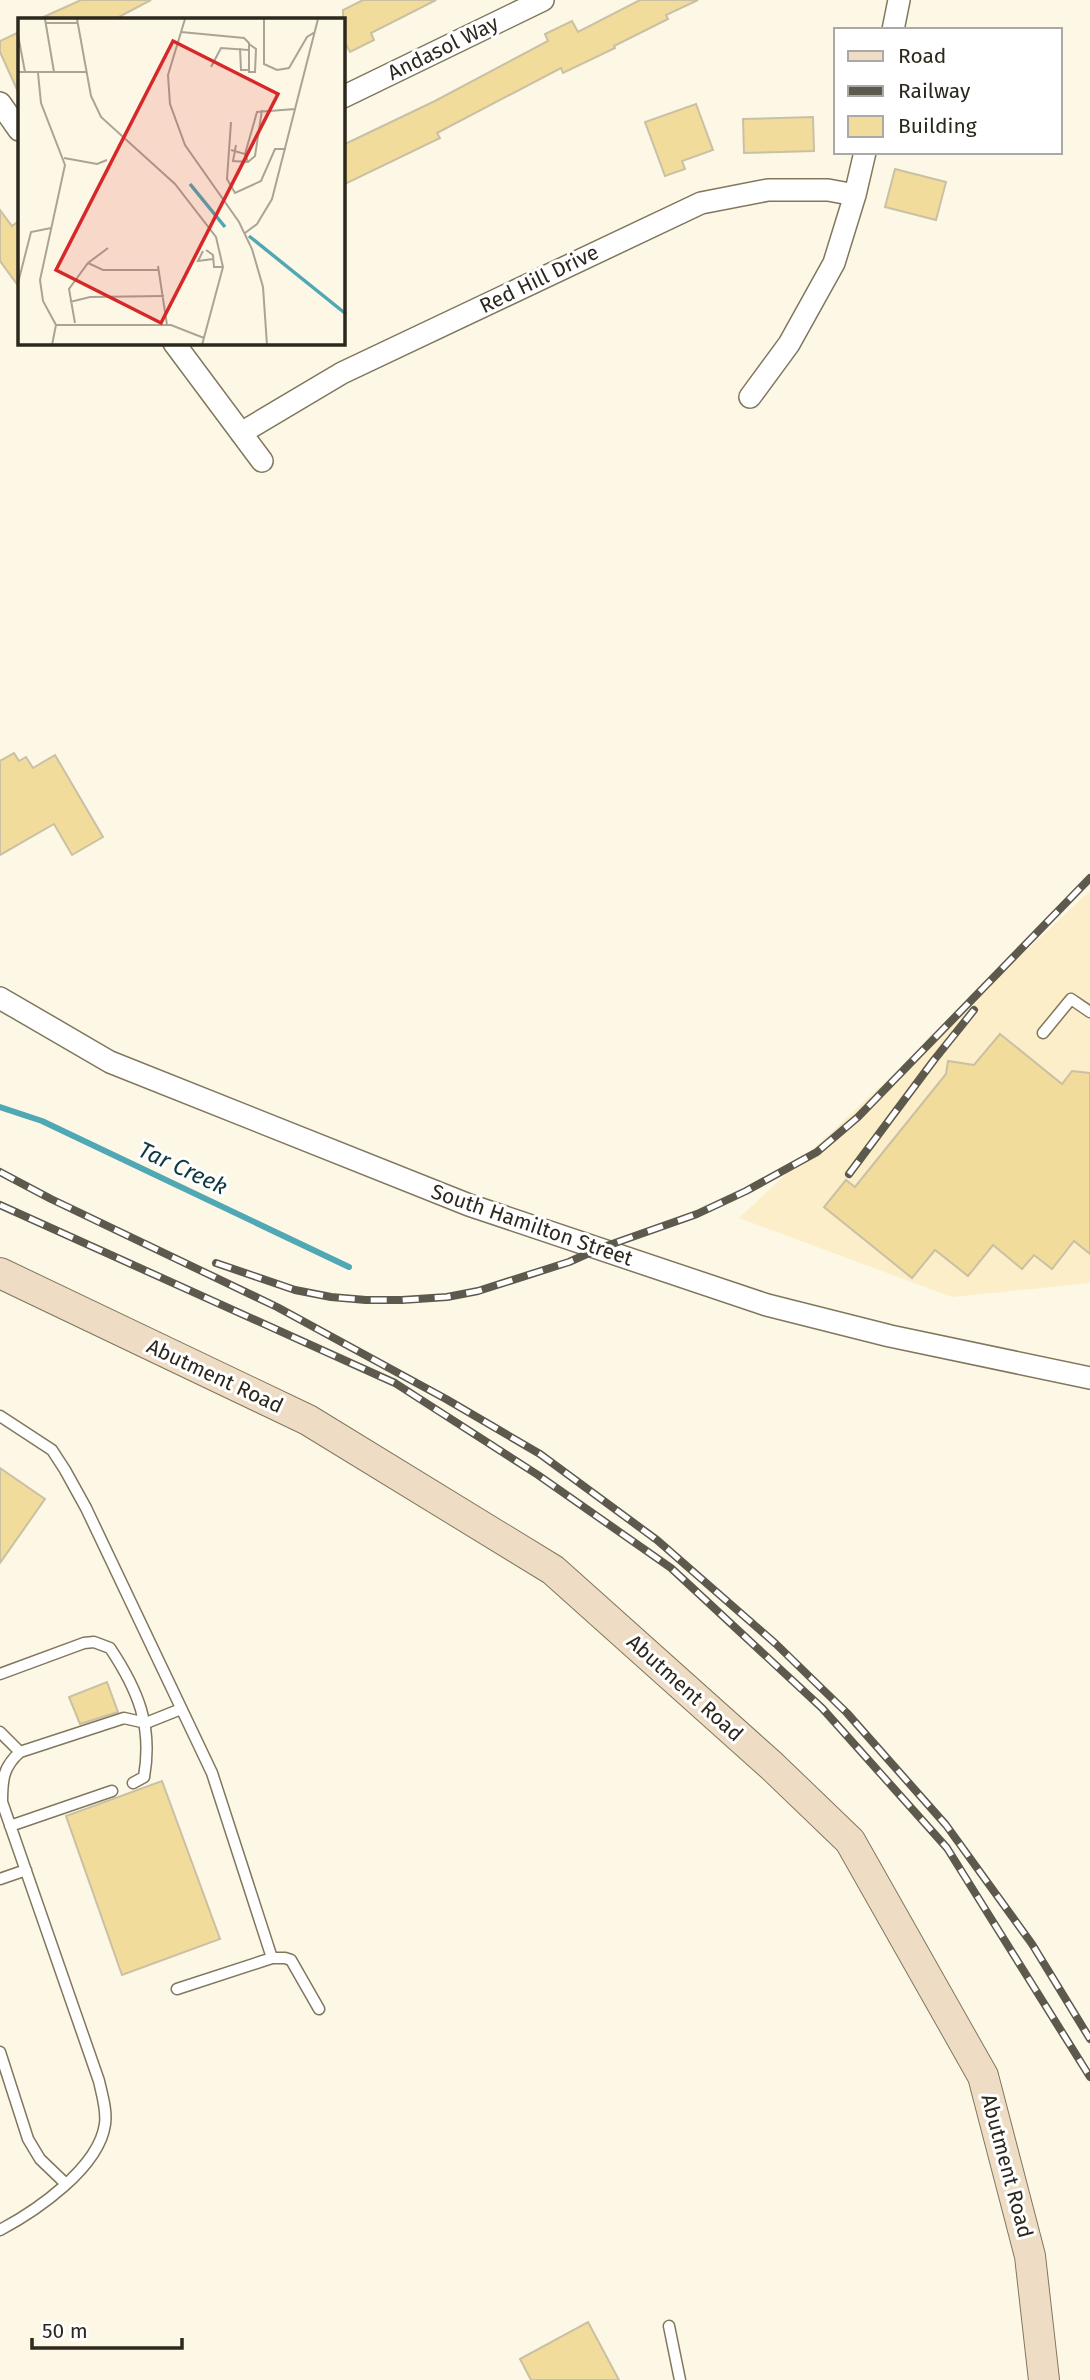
<svg xmlns="http://www.w3.org/2000/svg" width="1090" height="2380" font-family="'Fira Sans',sans-serif">
<style>
.built{fill:#fbeec9}
.lines{fill:none;stroke-linecap:round;stroke-linejoin:round}
.stream{stroke:#50a8b4;stroke-width:6}
.building{fill:#f2dc9b;stroke:#cac0a4;stroke-width:2}
.service-casing{stroke:#80775d;stroke-width:13}
.minor-casing{stroke:#80775d;stroke-width:24}
.secondary-casing{stroke:#80775d;stroke-width:32}
.service{stroke:#fff;stroke-width:10}
.minor{stroke:#fff;stroke-width:21}
.secondary{stroke:#eeddc4;stroke-width:30}
.rail-casing{stroke:#5d594d;stroke-width:8}
.rail{stroke:#fff;stroke-width:5;stroke-dasharray:16;stroke-linecap:butt}
.labels{text-anchor:middle;dominant-baseline:central;stroke-width:6;stroke-linejoin:round;paint-order:stroke}
.street-label{font-size:21px;fill:#2c281d;stroke:#fff}
.water-label{font-size:23px;font-style:italic;fill:#0e393e;stroke:#fff}
.inset-river{fill:none;stroke:#50a8b4;stroke-width:3.5}
.inset-road{fill:none;stroke:#a9a496;stroke-width:2}
.view{fill:#d62828;fill-opacity:0.15;stroke:#d62828;stroke-width:3.5}
.inset-edge{fill:none;stroke:#2c281d;stroke-width:3.5}
</style>
<rect width="100%" height="100%" fill="#fdf7e6"/>
<path class="built" d="M 1090,891 L 1090,1283 L 952,1297 L 739,1218 Z"/>
<g class="lines">
<path class="stream" d="M 0,1107 L 42,1121 L 349,1267"/>
</g>
<path class="building" d="M 81,0 L 151,0 L 115,19 L 39,19 Z
M 363,0 L 436,0 L 371,33 L 374,40 L 350,52 L 343,39 L 343,10 Z
M 640,0 L 698,0 L 666,15 L 668,19 L 614,46 L 615,48 L 563,73 L 561,68 L 437,133 L 440,138 L 343,185 L 343,145 L 435,101 L 548,41 L 545,34 L 572,21 L 578,32 Z
M 19,32 L 19,94 L 0,52 L 0,41 Z
M 696,104 L 713,150 L 682,161 L 685,169 L 665,176 L 645,122 Z
M 813,117 L 814,151 L 744,153 L 743,119 Z
M 895,169 L 946,182 L 936,220 L 885,207 Z
M 0,210 L 12,226 L 19,221 L 19,287 L 0,261 Z
M 14,753 L 19,761 L 26,757 L 33,768 L 55,755 L 103,837 L 72,855 L 54,824 L 0,855 L 0,761 Z
M 1000,1034 L 1062,1084 L 1072,1071 L 1090,1073 L 1090,1254 L 1074,1241 L 1052,1269 L 1034,1255 L 1022,1269 L 993,1245 L 968,1276 L 935,1250 L 912,1278 L 824,1207 L 846,1180 L 855,1187 L 946,1074 L 948,1061 L 974,1065 Z
M 0,1468 L 45,1499 L 0,1563 Z
M 107,1682 L 118,1712 L 80,1724 L 69,1697 Z
M 162,1781 L 220,1939 L 122,1975 L 66,1816 Z
M 588,2322 L 619,2380 L 531,2380 L 520,2359 Z"/>
<g class="lines">
<g class="service-casing">
<path id="service" d="M 1043,1033 L 1071,999 L 1090,1012
M 0,1416 L 52,1450 L 65,1470 L 86,1508 L 212,1773 L 272,1958
M 0,1674 L 84,1643 L 94,1642 L 110,1648 C 138,1690 153,1726 144,1777 L 133,1783
M 0,1732 L 20,1752 L 124,1718 L 146,1723 L 181,1709
M 10,1826 L 112,1791
M 0,1879 L 26,1870
M 177,1989 L 272,1958 L 285,1958 L 291,1960 L 319,2009
M 0,2052 L 28,2139 L 40,2159 L 66,2184
M 0,2230 C 36,2211 99,2168 105,2124 C 107,2110 102,2095 99,2081 L 2,1802 C 2,1780 3,1767 20,1752
M 669,2326 L 680,2380"/>
</g>
<g class="minor-casing">
<path id="minor" d="M 893,30 L 899,0
M 343,97 L 543,0
M 0,103 L 19,130
M 174,343 L 262,461
M 750,397 L 789,344 L 834,263 L 855,195 L 865,152
M 241,433 L 342,373 L 701,203 L 768,190 L 828,190 L 855,195
M 0,998 L 110,1062 L 469,1205 L 767,1305 L 890,1336 L 1090,1378"/>
</g>
<g class="secondary-casing">
<path id="secondary" d="M 0,1273 L 308,1420 L 553,1570 L 772,1766 L 850,1841 L 983,2076 L 1030,2256 L 1044,2380"/>
</g>
<use href="#service" class="service"/>
<use href="#minor" class="minor"/>
<use href="#secondary" class="secondary"/>
<g class="rail-casing">
<path id="rail" d="M 0,1172 L 51,1199 L 277,1307 L 446,1399 L 540,1454 L 657,1540 L 776,1644 L 847,1713 L 946,1825 L 1032,1944 L 1090,2039
M 849,1174 L 934,1060 L 974,1010
M 0,1205 L 395,1383 L 538,1475 L 671,1568 L 822,1708 L 947,1848 L 1090,2077
M 216,1263 L 295,1290 L 331,1297 L 366,1300 L 402,1300 L 447,1297 L 478,1291 L 569,1262 L 598,1249 L 697,1214 L 746,1191 L 817,1152 L 858,1117 L 1090,878"/>
</g>
<use href="#rail" class="rail"/>
</g>
<g class="labels">
<g class="street-label">
<text transform="translate(443 48) rotate(-26)">Andasol Way</text>
<text transform="translate(539 279) rotate(-26)">Red Hill Drive</text>
<text transform="translate(532 1225) rotate(19)">South Hamilton Street</text>
<text transform="translate(215 1376) rotate(25)">Abutment Road</text>
<text transform="translate(685 1688) rotate(42)">Abutment Road</text>
<text transform="translate(1007 2166) rotate(75)">Abutment Road</text>
</g>
<g class="water-label">
<text transform="translate(183 1168) rotate(25)">Tar Creek</text>
</g>
</g>
<g transform="translate(18 18)">
<rect width="327" height="327" fill="#fdf7e6"/>
<path class="inset-river" d="M 172,166 L 207,209M 231,218 L 328,296"/>
<path class="inset-road" d="M 27,1 L 36,54M 59,1 L 73,78 L 83,99 L 157,166 L 198,219 L 205,249 L 184,327M 167,1 L 150,57 L 152,86 L 167,127 L 221,204 L 234,231 L 245,269 L 249,327M 246,1 L 246,46 L 259,52 L 271,50 L 289,19 L 297,14M 28,5 L 60,5M 163,14 L 226,20 L 231,25 L 231,54 L 237,54 L 238,31 L 231,26M 0,17 L 7,54M 222,30 L 223,52 L 231,52M 193,49 L 203,30 L 231,32M 0,54 L 68,54M 20,55 L 23,85 L 47,147 L 22,262 L 25,283 L 38,307 L 34,327M 213,104 L 209,161 L 217,175 L 243,163 L 257,131 L 268,131M 218,127 L 215,143 L 230,144 L 237,138 L 244,92M 213,132 L 227,136 L 230,144M 227,136 L 239,94 L 277,91M 46,140 L 79,146 L 89,142M 227,215 L 239,206 L 254,181 L 300,1M 188,232 L 195,237 L 196,249 L 205,249M 185,233 L 180,243 L 195,241M 70,245 L 85,252 L 141,252M 140,248 L 149,307M 0,265 L 13,214 L 33,210M 52,284 L 72,279 L 146,278M 57,305 L 51,271 L 70,245 L 90,230M 38,307 L 153,307 L 186,320"/>
<path class="view" d="M 155,23 L 260,76 L 143,305 L 38,252 Z"/>
<rect width="327" height="327" class="inset-edge"/>
</g>
<rect x="834" y="28" width="228" height="126" fill="#ffffff" stroke="#aba9a5" stroke-width="2"/>
<rect x="848" y="51" width="35" height="10" fill="#eeddc4" stroke="#aba9a5" stroke-width="2"/>
<text x="898" y="63" font-size="21" fill="#2c281d">Road</text>
<rect x="848" y="86" width="35" height="10" fill="#5d594d" stroke="#aba9a5" stroke-width="2"/>
<text x="898" y="98" font-size="21" fill="#2c281d">Railway</text>
<rect x="848" y="116" width="35" height="21" fill="#f2dc9b" stroke="#aba9a5" stroke-width="2"/>
<text x="898" y="133" font-size="21" fill="#2c281d">Building</text>
<path d="M32 2338v10h150v-10" fill="none" stroke="#2c281d" stroke-width="3.5"/>
<text x="42" y="2338" font-size="21" fill="#2c281d" stroke="#ffffff" stroke-width="5" paint-order="stroke">50 m</text>
</svg>
